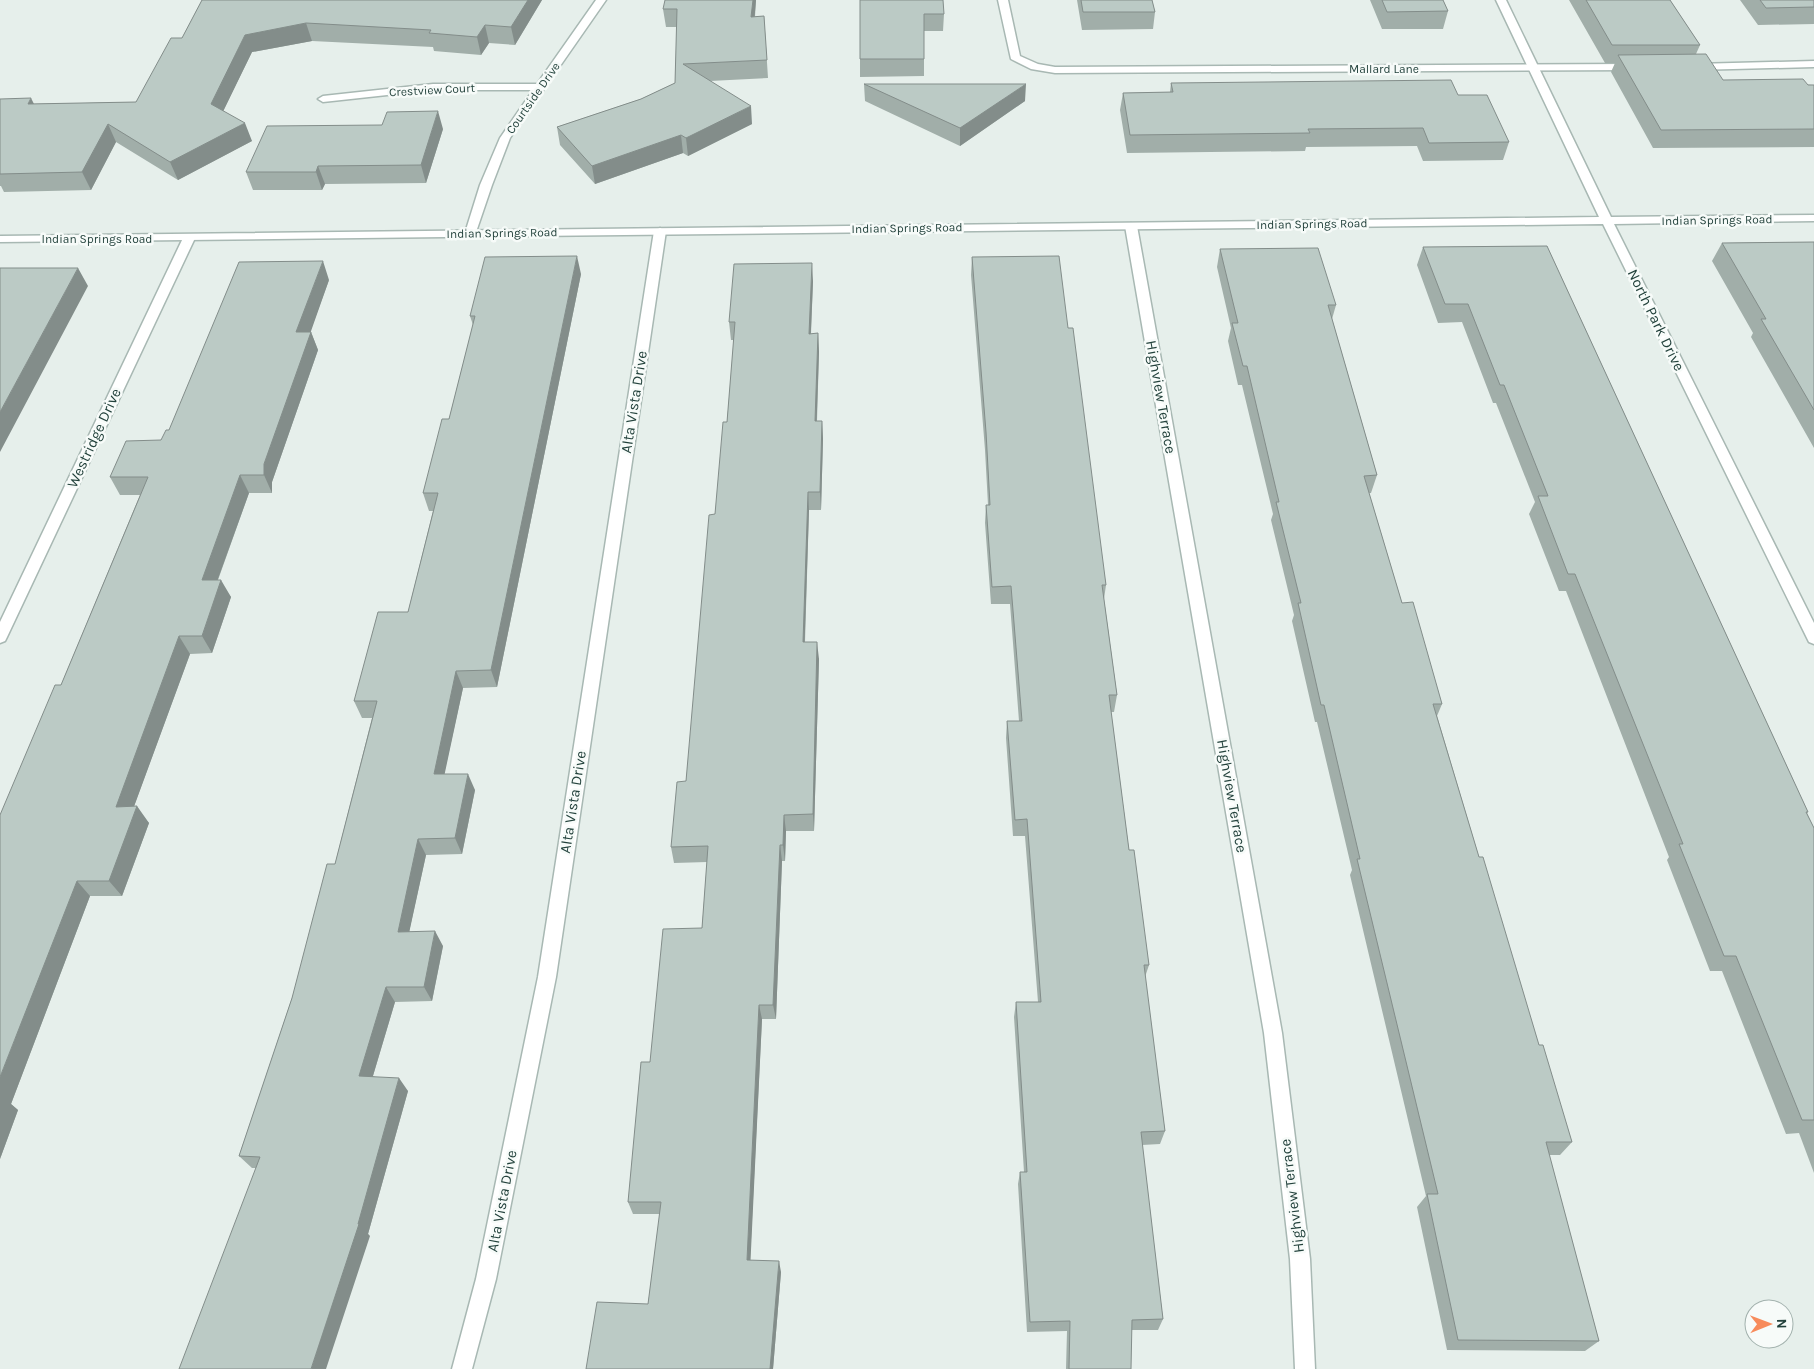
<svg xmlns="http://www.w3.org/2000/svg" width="1814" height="1369" font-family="Karla,sans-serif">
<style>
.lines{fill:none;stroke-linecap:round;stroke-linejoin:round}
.minor-casing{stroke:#a8b8b3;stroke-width:3}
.tertiary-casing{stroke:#a8b8b3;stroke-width:3}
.minor{fill:#fff;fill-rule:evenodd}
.tertiary{fill:#fff;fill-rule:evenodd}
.wall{fill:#a1aea9}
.shaded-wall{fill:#838d8a}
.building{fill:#bbcac5;stroke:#838d8a}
.labels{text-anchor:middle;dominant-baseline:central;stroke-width:5;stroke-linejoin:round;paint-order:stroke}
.far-street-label{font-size:12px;fill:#23423c;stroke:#f7fbf9}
.street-label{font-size:15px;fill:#23423c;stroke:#f7fbf9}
</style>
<rect width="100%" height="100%" fill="#e6efeb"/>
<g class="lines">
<g class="minor-casing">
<path id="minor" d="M 596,0 L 606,0 L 510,138 L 492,185 L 475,235 L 467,235 L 465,233 L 480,185 L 500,138 L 533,90 L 433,90 L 323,102 L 318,99 L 323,96 L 433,84 L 537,84 Z
M 998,0 L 1008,0 L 1020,56 L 1038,64 L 1055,67 L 1632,64 L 1637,67 L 1632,70 L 1055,73 L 1031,69 L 1011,59 Z
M 1814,61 L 1814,67 L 1695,70 L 1690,67 L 1695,64 Z
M 1131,223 L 1137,226 L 1282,1033 L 1310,1259 L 1315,1369 L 1295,1369 L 1290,1259 L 1264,1033 L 1125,226 Z
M 660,228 L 666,231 L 556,977 L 496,1279 L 472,1369 L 452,1369 L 476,1279 L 538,977 L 654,231 Z
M 189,235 L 195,238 L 7,637 L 5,641 L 0,643 L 0,622 L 183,238 Z"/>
</g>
<g class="tertiary-casing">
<path id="tertiary" d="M 1496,0 L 1506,0 L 1611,217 L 1814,215 L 1814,221 L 1614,224 L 1814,623 L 1814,644 L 1809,642 L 1807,638 L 1603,224 L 0,242 L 0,236 L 1599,217 Z"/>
</g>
<use href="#minor" class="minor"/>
<use href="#tertiary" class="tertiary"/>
</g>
<path class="wall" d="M 202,0 L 542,0 L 515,45 L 489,43 L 481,55 L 434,51 L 433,47 L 312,41 L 252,52 L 223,111 L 252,141 L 178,180 L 116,142 L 91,190 L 4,192 L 1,186 L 0,186 L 0,99 L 34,104 L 136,102 L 182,38 Z
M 756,0 L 755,17 L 764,16 L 768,78 L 710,81 L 752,124 L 688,156 L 683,153 L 595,184 L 560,145 L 557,127 L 641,99 L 675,83 L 677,27 L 666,27 L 663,9 Z
M 860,0 L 944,14 L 943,31 L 924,31 L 924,76 L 860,77 Z
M 1077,0 L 1152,0 L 1155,12 L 1153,29 L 1082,30 Z
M 1370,0 L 1443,0 L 1448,11 L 1443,29 L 1382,29 Z
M 1569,0 L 1670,0 L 1700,45 L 1696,54 L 1723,80 L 1814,85 L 1814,147 L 1653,148 L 1611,72 L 1615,63 L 1605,63 Z
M 1740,0 L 1814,0 L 1814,24 L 1758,25 Z
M 1171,83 L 1458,95 L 1509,142 L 1503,160 L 1423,161 L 1417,146 L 1306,147 L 1305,151 L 1127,153 L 1120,110 L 1123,93 L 1170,92 Z
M 864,84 L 1025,101 L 960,146 L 865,101 Z
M 443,129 L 426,183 L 325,184 L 322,190 L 253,190 L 246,172 Z
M 1814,242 L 1814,448 L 1751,337 L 1753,333 L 1712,261 L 1722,243 Z
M 1547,246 L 1808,812 L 1807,813 L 1814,828 L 1814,1173 L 1799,1133 L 1786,1134 L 1722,971 L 1710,971 L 1667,860 L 1669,857 L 1566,591 L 1559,591 L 1529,514 L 1535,502 L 1496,403 L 1493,403 L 1462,322 L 1438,323 L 1417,265 L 1423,247 Z
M 1220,249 L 1336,305 L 1332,319 L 1377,475 L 1371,493 L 1369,493 L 1402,603 L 1442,704 L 1437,716 L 1479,857 L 1539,1045 L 1572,1142 L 1560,1155 L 1549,1155 L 1599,1341 L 1585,1351 L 1447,1350 L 1417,1207 L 1426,1196 L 1350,875 L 1352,870 L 1317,722 L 1315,722 L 1292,621 L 1294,615 L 1271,520 L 1273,514 L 1242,385 L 1238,385 L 1228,341 L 1231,328 L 1217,267 Z
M 972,257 L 1068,328 L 1106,585 L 1104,599 L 1117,695 L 1114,712 L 1111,712 L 1129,850 L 1149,965 L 1145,977 L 1165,1131 L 1160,1144 L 1142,1145 L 1163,1319 L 1158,1330 L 1131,1330 L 1131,1369 L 1066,1369 L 1067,1331 L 1027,1332 L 1018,1184 L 1020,1172 L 1024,1172 L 1014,1017 L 1016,1002 L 1038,1002 L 1025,836 L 1013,836 L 1006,738 L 1007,721 L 1019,721 L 1010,604 L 991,604 L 985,523 L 986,505 L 988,505 L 985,450 L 971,275 Z
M 581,274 L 497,687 L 463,688 L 444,774 L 475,790 L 462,854 L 426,855 L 409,932 L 443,946 L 432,1001 L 395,1002 L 373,1076 L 408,1091 L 368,1234 L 370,1236 L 256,1168 L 252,1168 L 239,1156 L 292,998 L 335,864 L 372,718 L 362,718 L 354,701 L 408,612 L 433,511 L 429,511 L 423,493 L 449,419 L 473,325 L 470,316 Z
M 329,280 L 310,332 L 311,332 L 318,350 L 272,482 L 272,493 L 249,493 L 218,580 L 231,597 L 212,653 L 190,654 L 134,806 L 149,823 L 122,896 L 90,896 L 11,1104 L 18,1110 L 0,1159 L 61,685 L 140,495 L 120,495 L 110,477 L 161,440 L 169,430 Z
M 813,281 L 811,334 L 818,333 L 819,352 L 817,421 L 822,421 L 823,439 L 821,510 L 809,510 L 805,642 L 819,659 L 814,831 L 786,831 L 785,861 L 782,861 L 776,1019 L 762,1019 L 750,1260 L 781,1272 L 773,1369 L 586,1369 L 648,1304 L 660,1214 L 633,1214 L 628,1202 L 650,1062 L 702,928 L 707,862 L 674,863 L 671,847 L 686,781 L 715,514 L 727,422 L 734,340 L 731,340 L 729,322 Z"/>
<path class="shaded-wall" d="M 528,0 L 542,0 L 515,45 L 511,27 Z
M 753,0 L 756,0 L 753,35 L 751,17 Z
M 306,23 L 312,41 L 252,52 L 218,122 L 211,104 L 245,35 Z
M 485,25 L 489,43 L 481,55 L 477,37 Z
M 1026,84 L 1025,101 L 960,146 L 960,128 Z
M 31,98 L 40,116 L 28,104 Z
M 751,106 L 752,124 L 688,156 L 686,138 Z
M 438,111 L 443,129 L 426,183 L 421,165 Z
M 245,123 L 252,141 L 178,180 L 170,162 Z
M 108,124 L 116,142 L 91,190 L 82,172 Z
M 681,135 L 683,153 L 595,184 L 592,166 Z
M 318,166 L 325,184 L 322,190 L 316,172 Z
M 577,256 L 581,274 L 497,687 L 491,670 Z
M 323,261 L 329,280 L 304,351 L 296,332 Z
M 812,263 L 813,281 L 810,352 L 809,334 Z
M 78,268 L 88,286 L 0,452 L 0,412 Z
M 311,332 L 318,350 L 272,482 L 272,493 L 264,475 L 264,464 Z
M 818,333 L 819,352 L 816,439 L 815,421 Z
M 822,421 L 823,439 L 821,510 L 820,492 Z
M 240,475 L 249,493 L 211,598 L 202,580 Z
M 808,492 L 809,510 L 804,660 L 803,642 Z
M 221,580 L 231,597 L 212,653 L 202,636 Z
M 179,636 L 190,654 L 128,823 L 116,807 Z
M 817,642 L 819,659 L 814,831 L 813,814 Z
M 456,671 L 463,688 L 441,791 L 434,774 Z
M 468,774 L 475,790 L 462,854 L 455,838 Z
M 137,806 L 149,823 L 122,896 L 109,881 Z
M 784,815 L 786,831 L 785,861 L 783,845 Z
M 418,839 L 426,855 L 406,947 L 398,932 Z
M 780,845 L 782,861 L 776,1019 L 773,1005 Z
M 77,881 L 90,896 L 11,1104 L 18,1110 L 0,1159 L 0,1077 Z
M 435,931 L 443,946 L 432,1001 L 424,987 Z
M 386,987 L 395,1002 L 369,1089 L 359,1076 Z
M 759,1005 L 762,1019 L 750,1271 L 747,1260 Z
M 399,1078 L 408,1091 L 368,1234 L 370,1236 L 326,1369 L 311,1369 L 358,1224 Z
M 779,1261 L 781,1272 L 773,1369 L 770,1369 Z"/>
<path class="building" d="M 202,0 L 528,0 L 511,27 L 485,25 L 477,37 L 429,33 L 431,30 L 306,23 L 245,35 L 211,104 L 245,123 L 170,162 L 108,124 L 82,172 L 0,174 L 0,99 L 31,98 L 28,104 L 136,102 L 171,38 L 182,38 Z
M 665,0 L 753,0 L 751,17 L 764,16 L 767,60 L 683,64 L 751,106 L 686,138 L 681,135 L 592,166 L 557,127 L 641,99 L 675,83 L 677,9 L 663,9 Z
M 860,0 L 943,0 L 944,14 L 924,14 L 924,59 L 860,59 Z
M 1081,0 L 1152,0 L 1155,12 L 1083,12 Z
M 1382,0 L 1443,0 L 1448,11 L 1387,12 Z
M 1586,0 L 1670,0 L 1700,45 L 1612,45 Z
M 1760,0 L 1814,0 L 1814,7 L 1766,8 Z
M 1706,54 L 1723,80 L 1803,79 L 1808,85 L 1814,85 L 1814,129 L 1661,130 L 1618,55 Z
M 1451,80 L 1458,95 L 1487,95 L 1509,142 L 1429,143 L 1423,128 L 1308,129 L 1310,133 L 1130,135 L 1123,93 L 1173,92 L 1171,83 Z
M 864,84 L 1026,84 L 960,128 Z
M 438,111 L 421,165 L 318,166 L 316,172 L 246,172 L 267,126 L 382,125 L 387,112 Z
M 1814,242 L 1814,410 L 1761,319 L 1766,319 L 1722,243 Z
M 1547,246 L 1808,812 L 1806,812 L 1814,828 L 1814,1120 L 1802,1120 L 1736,956 L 1724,956 L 1679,844 L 1683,844 L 1575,574 L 1568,574 L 1538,496 L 1548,496 L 1504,385 L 1500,385 L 1468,304 L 1445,304 L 1423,247 Z
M 1318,248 L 1336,305 L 1328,305 L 1377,475 L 1364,476 L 1402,603 L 1413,602 L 1442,704 L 1433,704 L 1479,857 L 1483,857 L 1539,1045 L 1543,1045 L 1572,1142 L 1546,1142 L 1599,1341 L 1458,1340 L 1427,1194 L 1438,1194 L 1357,859 L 1360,859 L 1324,705 L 1321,705 L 1298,603 L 1301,603 L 1276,502 L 1279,502 L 1247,366 L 1243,366 L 1232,323 L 1238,323 L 1220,249 Z
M 577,256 L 491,670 L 456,671 L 434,774 L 468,774 L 455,838 L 418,839 L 398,932 L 435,931 L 424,987 L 386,987 L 359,1076 L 399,1078 L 358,1224 L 359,1224 L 311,1369 L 179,1369 L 260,1157 L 239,1156 L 292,998 L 327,864 L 335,864 L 377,701 L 354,701 L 378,612 L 408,612 L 438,493 L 423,493 L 442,419 L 449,419 L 475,316 L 470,316 L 485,257 Z
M 1059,256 L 1068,328 L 1073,328 L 1106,585 L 1102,585 L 1117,695 L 1109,695 L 1129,850 L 1134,850 L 1149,965 L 1144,965 L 1165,1131 L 1141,1132 L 1163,1319 L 1132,1320 L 1131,1369 L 1069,1369 L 1070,1321 L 1030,1322 L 1020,1172 L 1027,1172 L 1016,1002 L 1041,1002 L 1027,819 L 1015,820 L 1007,721 L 1022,721 L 1011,586 L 992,587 L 986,505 L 990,505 L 986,432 L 972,257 Z
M 323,261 L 296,332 L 311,332 L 264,464 L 264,475 L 240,475 L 202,580 L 221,580 L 202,636 L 179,636 L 116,807 L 137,806 L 109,881 L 77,881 L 0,1077 L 0,815 L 55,685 L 61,685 L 148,477 L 110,477 L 126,441 L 161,440 L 166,430 L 169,430 L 239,262 Z
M 812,263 L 809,334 L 818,333 L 815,421 L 822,421 L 820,492 L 808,492 L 803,642 L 817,642 L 813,814 L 784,815 L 783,845 L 780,845 L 773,1005 L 759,1005 L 747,1260 L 779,1261 L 770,1369 L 586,1369 L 597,1302 L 648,1304 L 661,1202 L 628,1202 L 641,1062 L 650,1062 L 663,929 L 702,928 L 708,846 L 671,847 L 677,782 L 686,781 L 709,515 L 715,514 L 723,422 L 727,422 L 735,322 L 729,322 L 734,264 Z
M 0,268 L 78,268 L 0,412 Z"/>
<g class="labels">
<g class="far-street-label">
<text x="1384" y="69">Mallard Lane</text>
<text transform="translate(432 90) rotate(-3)">Crestview Court</text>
<text transform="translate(533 98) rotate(-55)">Courtside Drive</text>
<text transform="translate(1717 220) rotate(-1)">Indian Springs Road</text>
<text transform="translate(1312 224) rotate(-1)">Indian Springs Road</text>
<text transform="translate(907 228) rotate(-1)">Indian Springs Road</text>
<text transform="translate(502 233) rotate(-1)">Indian Springs Road</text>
<text x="97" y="239">Indian Springs Road</text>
</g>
<g class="street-label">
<text transform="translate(1656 320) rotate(64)">North Park Drive</text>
<text transform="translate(1161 397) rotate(80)">Highview Terrace</text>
<text transform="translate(634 402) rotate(-81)">Alta Vista Drive</text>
<text transform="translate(94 438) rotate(-65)">Westridge Drive</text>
<text transform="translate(1232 796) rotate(80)">Highview Terrace</text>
<text transform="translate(573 802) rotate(-81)">Alta Vista Drive</text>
<text transform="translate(1292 1196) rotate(-97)">Highview Terrace</text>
<text transform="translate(502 1201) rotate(-79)">Alta Vista Drive</text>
</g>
</g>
<g transform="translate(1769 1324) rotate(89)"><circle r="24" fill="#f7fbf9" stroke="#a2b1ad"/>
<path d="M0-4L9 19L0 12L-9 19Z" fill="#f78b5b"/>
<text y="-8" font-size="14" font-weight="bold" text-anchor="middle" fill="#23423c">N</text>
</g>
</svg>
